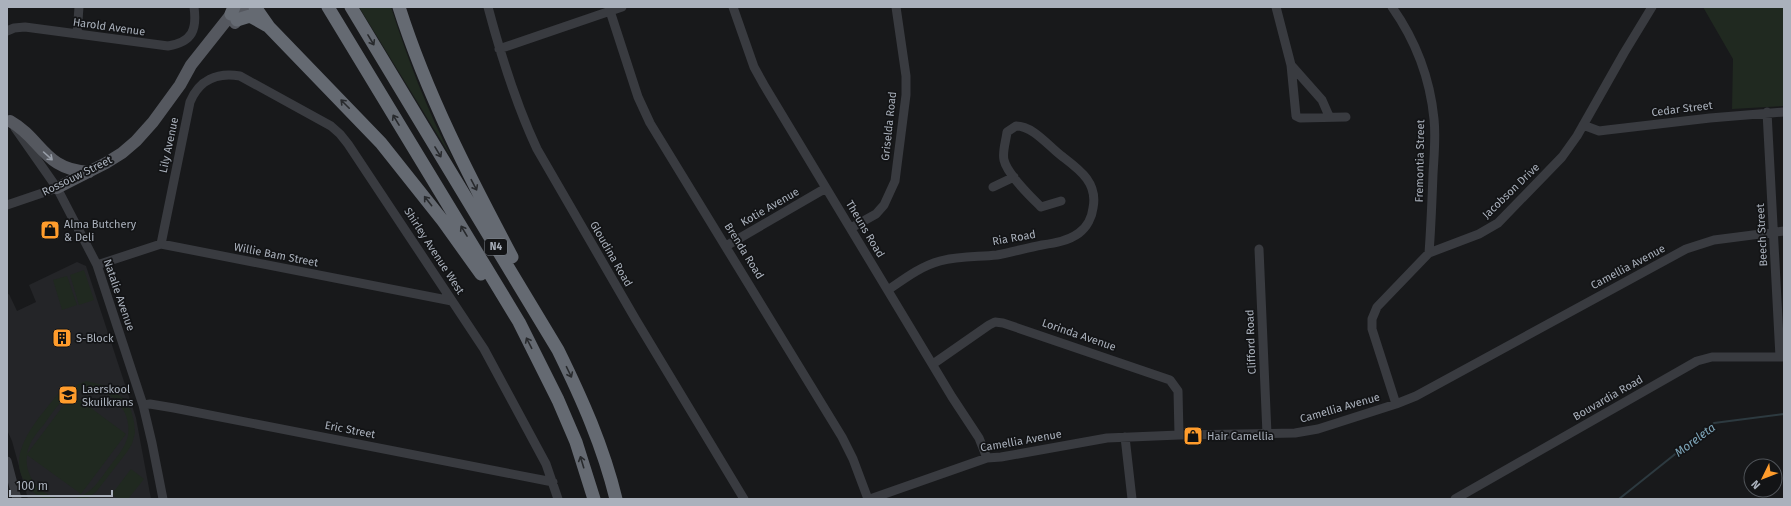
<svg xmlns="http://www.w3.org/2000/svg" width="1791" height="506" font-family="'Fira Sans',sans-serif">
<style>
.built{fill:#242528}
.green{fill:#202920}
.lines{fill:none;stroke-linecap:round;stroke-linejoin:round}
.stream{stroke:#2d3a40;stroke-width:2}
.minor{stroke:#393b40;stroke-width:9}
.major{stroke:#55585f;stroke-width:12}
.highway{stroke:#656a72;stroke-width:13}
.oneway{stroke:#282a2d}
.oneway2{stroke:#999fa9}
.labels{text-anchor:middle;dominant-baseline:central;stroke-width:3.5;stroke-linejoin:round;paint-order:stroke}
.shield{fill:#131416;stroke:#7d828a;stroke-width:1}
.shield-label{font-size:10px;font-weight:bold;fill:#aab1bc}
.street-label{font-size:11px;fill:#aab1bc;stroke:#131416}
.poi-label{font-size:11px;fill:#aab1bc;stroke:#131416;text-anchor:start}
.water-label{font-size:12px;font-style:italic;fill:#7ea5b9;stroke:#131416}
</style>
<rect width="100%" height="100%" fill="#18191b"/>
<path class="built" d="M 77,262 L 86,266 L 136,418 L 151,499 L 28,499 L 12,441 L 7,430 L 7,295 L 9,294 L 17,311 L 36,302 L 29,285 Z"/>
<path class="green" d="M 359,7 L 391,7 C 408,60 427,110 453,160 Z
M 1703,7 L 1784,7 L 1784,106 L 1732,109 L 1733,59 Z
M 84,270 L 94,300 L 79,305 L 70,275 Z
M 67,276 L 77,305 L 62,310 L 53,280 Z
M 86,381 L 107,386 L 124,399 L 131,410 L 134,422 L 135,433 L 132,444 L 127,452 L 96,492 L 86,499 L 72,499 C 91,496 99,480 110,466 C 117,456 126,447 128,435 C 133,405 100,378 72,394 C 60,400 53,412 45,423 C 38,432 29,441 27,454 L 72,394 L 126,434 L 81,494 L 27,455 C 24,476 39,494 60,499 C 42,499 40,500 28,486 C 2,456 39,418 57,395 L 63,391 Z
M 131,469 L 144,479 L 128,499 L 118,499 L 112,494 Z"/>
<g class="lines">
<path class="stream" d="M 1619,499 L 1714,423 L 1784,414"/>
<path class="minor" d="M 488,7 C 501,56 515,102 537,149 L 636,320 L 744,499
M 733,7 L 754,67 L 764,85 L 952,397 L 979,438 L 987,458
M 1276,7 L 1291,65 L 1296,116 L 1300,118 L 1346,117
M 1392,7 C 1416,41 1430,78 1434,119 C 1436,137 1434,156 1433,174 C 1432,200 1431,227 1429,253
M 610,11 L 638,97 L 650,123 L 842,437 L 853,459 L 868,499
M 7,31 L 14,28 L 25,27 L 168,46 C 193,42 197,29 194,7
M 77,34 L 79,7
M 499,49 L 622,7
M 1291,65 L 1322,100 L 1329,116
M 1767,112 L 1780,357
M 1583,125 L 1599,131 L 1607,130 L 1710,118 L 1784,112
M 15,128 L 57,188 L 97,265 L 143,405 L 152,443 L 163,499
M 993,187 L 1014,177
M 7,205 L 57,188
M 851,228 L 876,214 L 884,205 L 895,181 L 906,95 L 906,76 L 896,7
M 161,244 L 190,102 C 199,80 217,72 240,76 L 331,126 L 340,134 L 348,144 L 484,349 L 546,464 L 558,499
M 726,246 L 826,188
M 1259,249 L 1267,434
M 97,265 L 161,244 L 452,301
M 888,290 C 904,279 921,266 940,261 C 959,256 978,257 997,255 C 1012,252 1027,248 1042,245 C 1055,243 1068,241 1079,233 C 1087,227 1092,217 1093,208 C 1098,183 1080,170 1063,157 C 1049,147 1034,126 1016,126 L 1007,132 C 1006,141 1002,152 1004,160 C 1007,174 1031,197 1041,207 L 1061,201
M 933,364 L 989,325 L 995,322 L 1003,323 L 1170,380 L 1178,391 L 1179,435
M 1396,404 L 1372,329 L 1372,319 L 1377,307 L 1429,253 L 1479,234 L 1498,223 L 1562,157 L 1577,136 L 1624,53 L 1652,7
M 143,405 L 150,404 L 174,408 L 553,482
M 1125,437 L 1132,499
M 7,461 L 17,499
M 870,499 L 987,458 L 1001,457 L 1107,438 L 1179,435 L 1295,433 L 1318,429 L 1396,404 L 1416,396 L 1686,249 L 1714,240 L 1784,231
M 1455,499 L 1697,361 L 1712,357 L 1784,357"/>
<path class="major" d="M 235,23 L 247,7
M 10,121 C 42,139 44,170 89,172
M 57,188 L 106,163 L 122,153 L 136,141 L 153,122 L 180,85 L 191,65 L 237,7"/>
<path class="highway" d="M 255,7 L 269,27 L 381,143 L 443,221 L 481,274
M 328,7 L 519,322 L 558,400 L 576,442 L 594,499
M 351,7 L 558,350 C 582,399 603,446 616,499
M 399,7 C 427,95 469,176 512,257
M 231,14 L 234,7
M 237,20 L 250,16 L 266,25"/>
</g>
<defs><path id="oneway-shaft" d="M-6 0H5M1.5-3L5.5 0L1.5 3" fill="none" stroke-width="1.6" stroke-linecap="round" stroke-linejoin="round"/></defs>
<g class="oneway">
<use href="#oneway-shaft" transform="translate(371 40) rotate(59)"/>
<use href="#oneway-shaft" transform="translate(345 104) rotate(-135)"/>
<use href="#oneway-shaft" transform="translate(396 120) rotate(-121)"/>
<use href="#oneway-shaft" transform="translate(438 152) rotate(59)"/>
<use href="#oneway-shaft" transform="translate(474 185) rotate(62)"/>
<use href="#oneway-shaft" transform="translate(428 201) rotate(-128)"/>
<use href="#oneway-shaft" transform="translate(464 231) rotate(-121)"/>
<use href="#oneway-shaft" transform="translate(529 343) rotate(-117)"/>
<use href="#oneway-shaft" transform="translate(569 372) rotate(64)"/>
<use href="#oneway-shaft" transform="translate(582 462) rotate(-107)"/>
</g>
<use class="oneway2" href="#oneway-shaft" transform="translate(48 156) rotate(42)"/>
<defs>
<g id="shop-square" transform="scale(1)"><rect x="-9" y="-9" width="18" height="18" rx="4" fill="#ff9c2c" stroke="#131416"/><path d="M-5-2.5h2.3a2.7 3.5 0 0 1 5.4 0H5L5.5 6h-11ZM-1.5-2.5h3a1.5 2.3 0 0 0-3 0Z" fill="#111"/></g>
<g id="building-square" transform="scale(1)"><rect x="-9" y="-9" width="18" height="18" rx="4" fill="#ff9c2c" stroke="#131416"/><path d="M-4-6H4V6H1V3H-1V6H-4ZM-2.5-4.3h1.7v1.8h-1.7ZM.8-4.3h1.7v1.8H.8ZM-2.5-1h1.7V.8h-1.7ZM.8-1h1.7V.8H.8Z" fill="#111"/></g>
<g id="school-square" transform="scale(1)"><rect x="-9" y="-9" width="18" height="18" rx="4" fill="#ff9c2c" stroke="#131416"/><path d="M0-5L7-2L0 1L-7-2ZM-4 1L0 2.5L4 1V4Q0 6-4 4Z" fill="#111"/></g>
</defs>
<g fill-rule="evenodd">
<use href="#shop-square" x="50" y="230"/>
<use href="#building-square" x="62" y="338"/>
<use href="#school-square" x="68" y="395"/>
<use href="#shop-square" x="1193" y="436"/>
</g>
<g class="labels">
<rect class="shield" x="485" y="239" width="22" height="16" rx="3"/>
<g class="shield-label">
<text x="496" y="247">N4</text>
</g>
<g class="street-label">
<text transform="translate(109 27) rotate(8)">Harold Avenue</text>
<text transform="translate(1682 109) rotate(-7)">Cedar Street</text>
<text transform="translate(889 126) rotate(-84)">Griselda Road</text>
<text transform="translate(169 145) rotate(-78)">Lily Avenue</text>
<text transform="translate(1420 161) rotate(-89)">Fremontia Street</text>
<text transform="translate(77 176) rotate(-26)">Rossouw Street</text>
<text transform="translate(1511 191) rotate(-44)">Jacobson Drive</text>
<text transform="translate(770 207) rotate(-30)">Kotie Avenue</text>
<text transform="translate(865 229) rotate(59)">Theuns Road</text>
<text transform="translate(1762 235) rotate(-93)">Beech Street</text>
<text transform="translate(1014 238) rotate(-10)">Ria Road</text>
<text transform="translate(434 251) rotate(57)">Shirley Avenue West</text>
<text transform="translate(744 251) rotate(58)">Brenda Road</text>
<text transform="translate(611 254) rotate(60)">Gloudina Road</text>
<text transform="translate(276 255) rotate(11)">Willie Bam Street</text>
<text transform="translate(1628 267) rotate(-28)">Camellia Avenue</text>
<text transform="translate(119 295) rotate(71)">Natalie Avenue</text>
<text transform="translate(1079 335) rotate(19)">Lorinda Avenue</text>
<text transform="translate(1251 342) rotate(-92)">Clifford Road</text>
<text transform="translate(1608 398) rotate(-30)">Bouvardia Road</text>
<text transform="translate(1340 408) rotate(-16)">Camellia Avenue</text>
<text transform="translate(350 430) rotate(11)">Eric Street</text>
<text transform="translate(1021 441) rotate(-10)">Camellia Avenue</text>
</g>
<g class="poi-label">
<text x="64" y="224">Alma Butchery<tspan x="64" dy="13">&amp; Deli</tspan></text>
<text x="76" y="338">S-Block</text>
<text x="82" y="389">Laerskool<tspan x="82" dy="13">Skuilkrans</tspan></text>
<text x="1207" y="436">Hair Camellia</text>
</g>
<g class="water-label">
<text transform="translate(1695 440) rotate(-37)">Moreleta</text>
</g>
</g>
<rect width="1791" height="506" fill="none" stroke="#aab1bc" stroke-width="16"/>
<g transform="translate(1763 478) rotate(227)"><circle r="19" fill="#131416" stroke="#4f5358"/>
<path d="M0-3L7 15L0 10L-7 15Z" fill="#ff9c2c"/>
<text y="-6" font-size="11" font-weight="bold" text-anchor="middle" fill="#aab1bc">N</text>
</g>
<path d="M10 490v6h102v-6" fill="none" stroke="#aab1bc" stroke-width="2"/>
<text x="16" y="490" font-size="12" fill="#aab1bc" stroke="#131416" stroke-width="3" paint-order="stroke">100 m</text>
</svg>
